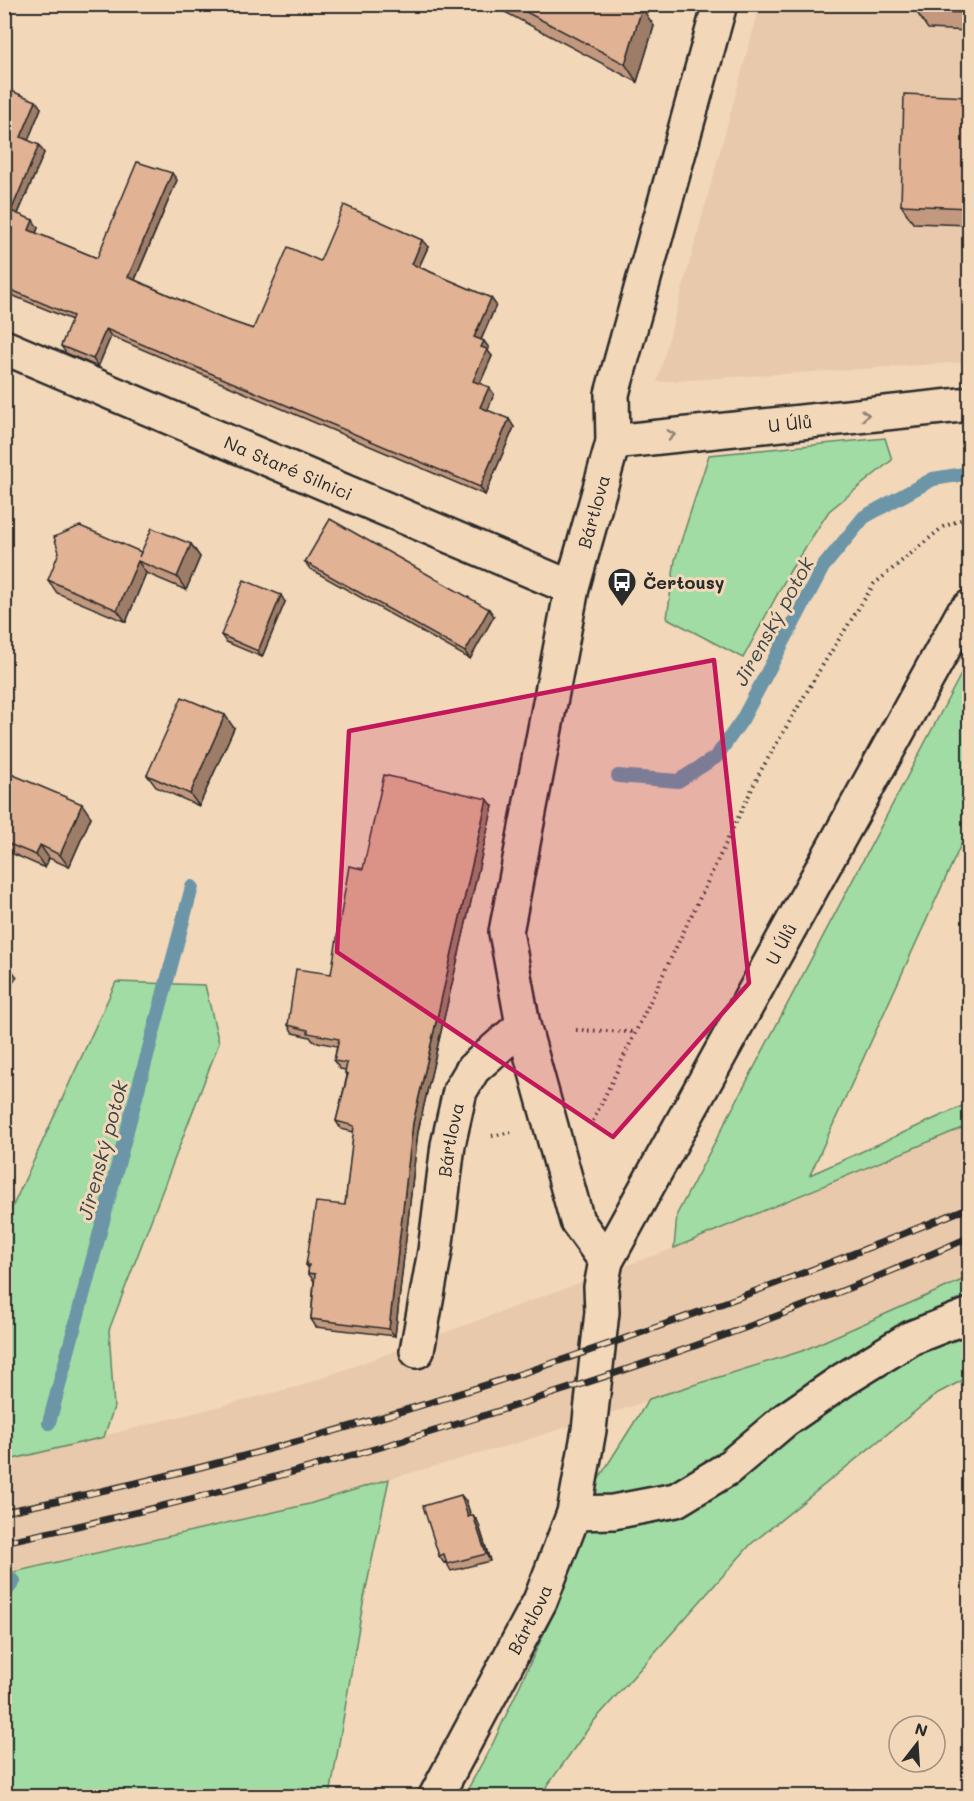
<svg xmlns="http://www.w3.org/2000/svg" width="974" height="1801" font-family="Mali,sans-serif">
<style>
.built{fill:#e9c9ab}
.green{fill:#a0dca3;stroke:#668467;stroke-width:1.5}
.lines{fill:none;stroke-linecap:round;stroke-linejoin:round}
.stream{stroke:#6c95a7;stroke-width:14}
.minor-casing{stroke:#2b2b2b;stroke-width:38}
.path{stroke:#2b2b2b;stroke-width:4;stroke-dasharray:1.5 4.5;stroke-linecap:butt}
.minor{stroke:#f2d7b9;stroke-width:33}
.rail-casing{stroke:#2b2b2b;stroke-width:7}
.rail{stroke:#f2d7b9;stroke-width:4.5;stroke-dasharray:14;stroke-linecap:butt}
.wall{fill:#c2997f;stroke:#2b2b2b;stroke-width:1.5}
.shaded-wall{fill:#9e7d68;stroke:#2b2b2b;stroke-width:1.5}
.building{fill:#e1b294;stroke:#2b2b2b;stroke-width:1.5}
.oneway{stroke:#8e8172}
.marked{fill:#c2185b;fill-opacity:0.2;stroke:#c2185b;stroke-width:4.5;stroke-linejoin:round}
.labels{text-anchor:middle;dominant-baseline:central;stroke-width:6;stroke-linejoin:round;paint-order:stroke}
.street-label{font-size:18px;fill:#2b2b2b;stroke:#f2d7b9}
.poi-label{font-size:18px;font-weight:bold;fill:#2b2b2b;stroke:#f2d7b9;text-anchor:start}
.water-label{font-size:20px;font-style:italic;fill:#3b454a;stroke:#f2d7b9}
</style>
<rect width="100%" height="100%" fill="#f2d7b9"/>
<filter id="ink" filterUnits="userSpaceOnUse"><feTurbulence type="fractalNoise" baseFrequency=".0167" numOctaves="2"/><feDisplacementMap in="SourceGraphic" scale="12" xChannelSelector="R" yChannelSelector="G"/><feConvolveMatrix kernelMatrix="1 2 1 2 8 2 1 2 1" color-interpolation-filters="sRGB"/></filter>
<g filter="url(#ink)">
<path class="built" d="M 760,5 L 969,5 L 969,362 L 657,382 Z
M 969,1125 L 969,1277 L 802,1351 L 514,1444 L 389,1479 L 309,1504 L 5,1574 L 4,1461 L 300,1386 L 674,1248 Z"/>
<path class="green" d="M 885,438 L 892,460 L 829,511 L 790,571 L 743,658 L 667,618 L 675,560 L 709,455 Z
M 969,659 L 969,827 L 810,1175 L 969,1103 L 969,1125 L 674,1248 L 677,1214 Z
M 116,982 L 205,985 L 219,1043 L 109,1330 L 114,1407 L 104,1437 L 5,1461 L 5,1223 Z
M 969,1277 L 969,1377 L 938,1393 L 751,1544 L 593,1722 L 540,1796 L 464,1796 L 493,1743 L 560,1599 L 594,1486 L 649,1399 L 802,1351 Z
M 389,1479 L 363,1603 L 330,1796 L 5,1796 L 5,1574 L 309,1504 Z"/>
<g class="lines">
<path class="stream" d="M 618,776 L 678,781 L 716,757 L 742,720 L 823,567 L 864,517 L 933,479 L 970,473
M 49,1423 L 192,887
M 4,1594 L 14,1581"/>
<g class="minor-casing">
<g id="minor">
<path id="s1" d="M 4,347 L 572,588"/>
<path id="s2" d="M 613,442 L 970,404"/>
<path id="s3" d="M 606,1261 L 577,1221 L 523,1025 L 506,932 L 572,588 L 613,442 L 612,394 L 720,4"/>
<path id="s4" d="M 417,1351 L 435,1251 L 448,1145 L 460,1091 L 473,1069 L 523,1025"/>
<path d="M 574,1513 L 613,1512 L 676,1500 L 727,1469 L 785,1420 L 843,1380 L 911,1338 L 970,1315"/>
<path id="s5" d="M 436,1796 L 540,1601 L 574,1513 L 589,1430 L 602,1312 L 601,1287 L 606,1261 L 962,615 L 970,607"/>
</g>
</g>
<path class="path" d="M 576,1030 L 635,1032
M 593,1121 L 760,772 L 819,671 L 874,584 L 943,527 L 970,516
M 492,1136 L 511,1132"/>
<use href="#minor" class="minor"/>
<g class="rail-casing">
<path id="rail" d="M 4,1512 C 337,1445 656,1335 970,1207
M 4,1542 C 187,1504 368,1454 545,1396 C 689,1350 832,1299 970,1237"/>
</g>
<use href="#rail" class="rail"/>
</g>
<path class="wall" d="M 490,4 L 635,4 L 654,26 L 637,82 Z
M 969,4 L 969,31 L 928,29 L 916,11 Z
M 4,88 L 41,108 L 28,140 L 44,153 L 18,214 L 38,228 L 36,233 L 97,258 L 177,180 L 135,280 L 221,318 L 253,329 L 320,261 L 428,247 L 419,267 L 491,298 L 496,305 L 481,340 L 489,348 L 488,351 L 492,356 L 480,383 L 494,394 L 487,410 L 514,427 L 485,495 L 111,336 L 98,367 L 66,353 L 61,346 L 72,320 L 4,292 Z
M 969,97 L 969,225 L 913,223 L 901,205 Z
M 191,544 L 200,557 L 186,590 L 146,573 L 126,622 L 57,593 L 48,580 L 141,552 Z
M 305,562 L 494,616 L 470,659 L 310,569 Z
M 285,602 L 262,657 L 226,642 L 221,635 Z
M 234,728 L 199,806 L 156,787 L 147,775 Z
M 4,771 L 91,817 L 69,867 L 49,858 L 45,868 L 4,850 Z
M 487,799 L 493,806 L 418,1131 L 395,1336 L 316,1327 L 311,1319 L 314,1281 L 308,1273 L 309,1269 L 306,1265 L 345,1205 L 354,1132 L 341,1129 L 336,1121 L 347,1076 L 345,1073 L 346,1070 L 340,1069 L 334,1061 L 337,1046 L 313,1041 L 310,1037 L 293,1033 L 288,1025 L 331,974 L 363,869 Z
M 466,1501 L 471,1516 L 473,1515 L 478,1522 L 490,1561 L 451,1571 L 446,1562 L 444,1563 L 439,1556 Z"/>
<path class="shaded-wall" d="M 642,8 L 654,26 L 637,82 L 625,64 Z
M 36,101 L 41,108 L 26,145 L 21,137 Z
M 39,145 L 44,153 L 16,218 L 11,211 Z
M 172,173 L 177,180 L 133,284 L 128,277 Z
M 33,220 L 38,228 L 34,237 L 29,230 Z
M 422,240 L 428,247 L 417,271 L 412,264 Z
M 491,298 L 496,305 L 479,344 L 474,337 Z
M 106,329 L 111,336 L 98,367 L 93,359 Z
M 484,341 L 489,348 L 488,351 L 492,356 L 478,388 L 473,381 L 481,347 Z
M 489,387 L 494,394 L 486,415 L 480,407 Z
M 509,419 L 514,427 L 485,495 L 480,487 Z
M 191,544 L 200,557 L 186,590 L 177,577 Z
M 138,561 L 146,573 L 126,622 L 117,610 Z
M 281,595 L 285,602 L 262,657 L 258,651 Z
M 489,609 L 494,616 L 470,659 L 465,652 Z
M 225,715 L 234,728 L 199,806 L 190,794 Z
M 487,799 L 493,806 L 418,1131 L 395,1336 L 389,1329 L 413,1123 Z
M 82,804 L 91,817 L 69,867 L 60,855 Z
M 40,845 L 49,858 L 45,868 L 36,855 Z
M 8,965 L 17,977 L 4,995 L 4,970 Z
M 461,1495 L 466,1501 L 473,1523 L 468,1517 Z
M 473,1515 L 478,1522 L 490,1561 L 486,1554 Z"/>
<path class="building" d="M 511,4 L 635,4 L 642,8 L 625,64 Z
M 916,4 L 969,4 L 969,13 L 916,11 Z
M 4,88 L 36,101 L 21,137 L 39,145 L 11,211 L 33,220 L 29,230 L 97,258 L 137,162 L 172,173 L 128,277 L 221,318 L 253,329 L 288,247 L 320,261 L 344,205 L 422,240 L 412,264 L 491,298 L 474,337 L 484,341 L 481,347 L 487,349 L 473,381 L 489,387 L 480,407 L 509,419 L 480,487 L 106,329 L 93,359 L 61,346 L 73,316 L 4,287 Z
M 904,94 L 969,97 L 969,208 L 901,205 Z
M 330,519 L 489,609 L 465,652 L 305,562 Z
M 80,526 L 141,552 L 139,557 L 152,528 L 191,544 L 177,577 L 138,561 L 117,610 L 48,580 L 59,552 L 54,537 Z
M 244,580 L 281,595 L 258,651 L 221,635 Z
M 182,697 L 225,715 L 190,794 L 147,775 Z
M 4,771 L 82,804 L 60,855 L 40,845 L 36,855 L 4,842 Z
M 384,775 L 487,799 L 413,1123 L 389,1329 L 311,1319 L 315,1274 L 308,1273 L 309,1265 L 306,1265 L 316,1202 L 345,1205 L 354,1126 L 336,1121 L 348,1074 L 345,1073 L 347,1063 L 334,1061 L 339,1039 L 308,1033 L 308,1030 L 288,1025 L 296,969 L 331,974 L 349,866 L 363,869 Z
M 4,962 L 8,965 L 4,970 Z
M 461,1495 L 468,1517 L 473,1515 L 486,1554 L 447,1564 L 444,1554 L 439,1556 L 423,1506 Z"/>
<defs><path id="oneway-chevron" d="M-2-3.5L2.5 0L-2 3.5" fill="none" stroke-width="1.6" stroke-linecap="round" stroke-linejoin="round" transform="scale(1.5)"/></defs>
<g class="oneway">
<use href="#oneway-chevron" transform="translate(865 415) rotate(-6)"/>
<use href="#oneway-chevron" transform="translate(671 435) rotate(-7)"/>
</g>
</g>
<path class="marked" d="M 714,660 L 749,983 L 613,1137 L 337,952 L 349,731 Z"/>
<defs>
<g id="bus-pin" transform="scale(1.5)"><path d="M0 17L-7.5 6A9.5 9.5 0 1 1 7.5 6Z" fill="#2b2b2b" stroke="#f2d7b9"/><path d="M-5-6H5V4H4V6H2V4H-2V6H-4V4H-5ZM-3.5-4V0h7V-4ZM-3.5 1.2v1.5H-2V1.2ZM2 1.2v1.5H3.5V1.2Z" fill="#fff"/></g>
</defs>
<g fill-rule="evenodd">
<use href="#bus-pin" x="622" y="582"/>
</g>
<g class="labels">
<g class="street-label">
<text stroke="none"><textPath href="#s2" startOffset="178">U Úlů</textPath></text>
<text stroke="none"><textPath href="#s1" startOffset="309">Na Staré Silnici</textPath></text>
<text stroke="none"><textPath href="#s3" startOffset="777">Bártlova</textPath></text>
<text stroke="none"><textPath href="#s5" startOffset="932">U Úlů</textPath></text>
<text stroke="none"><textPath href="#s4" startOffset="214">Bártlova</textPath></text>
<text stroke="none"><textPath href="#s5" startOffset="200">Bártlova</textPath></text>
</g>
<g class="poi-label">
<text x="643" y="582">Čertousy</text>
</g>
<g class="water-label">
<text transform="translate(773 621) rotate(-61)">Jirenský potok</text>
<text transform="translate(102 1150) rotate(-75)">Jirenský potok</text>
</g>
</g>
<rect width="974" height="1801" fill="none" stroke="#f2d7b9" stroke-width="24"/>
<rect x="12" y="12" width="950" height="1777" fill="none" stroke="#2b2b2b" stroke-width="2" filter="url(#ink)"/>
<g transform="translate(917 1744) rotate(17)"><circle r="28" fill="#f2d7b9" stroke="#a29280" stroke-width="1.5"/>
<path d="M0-4.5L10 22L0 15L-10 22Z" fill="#2b2b2b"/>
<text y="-9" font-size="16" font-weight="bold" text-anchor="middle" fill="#2b2b2b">N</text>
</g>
</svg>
